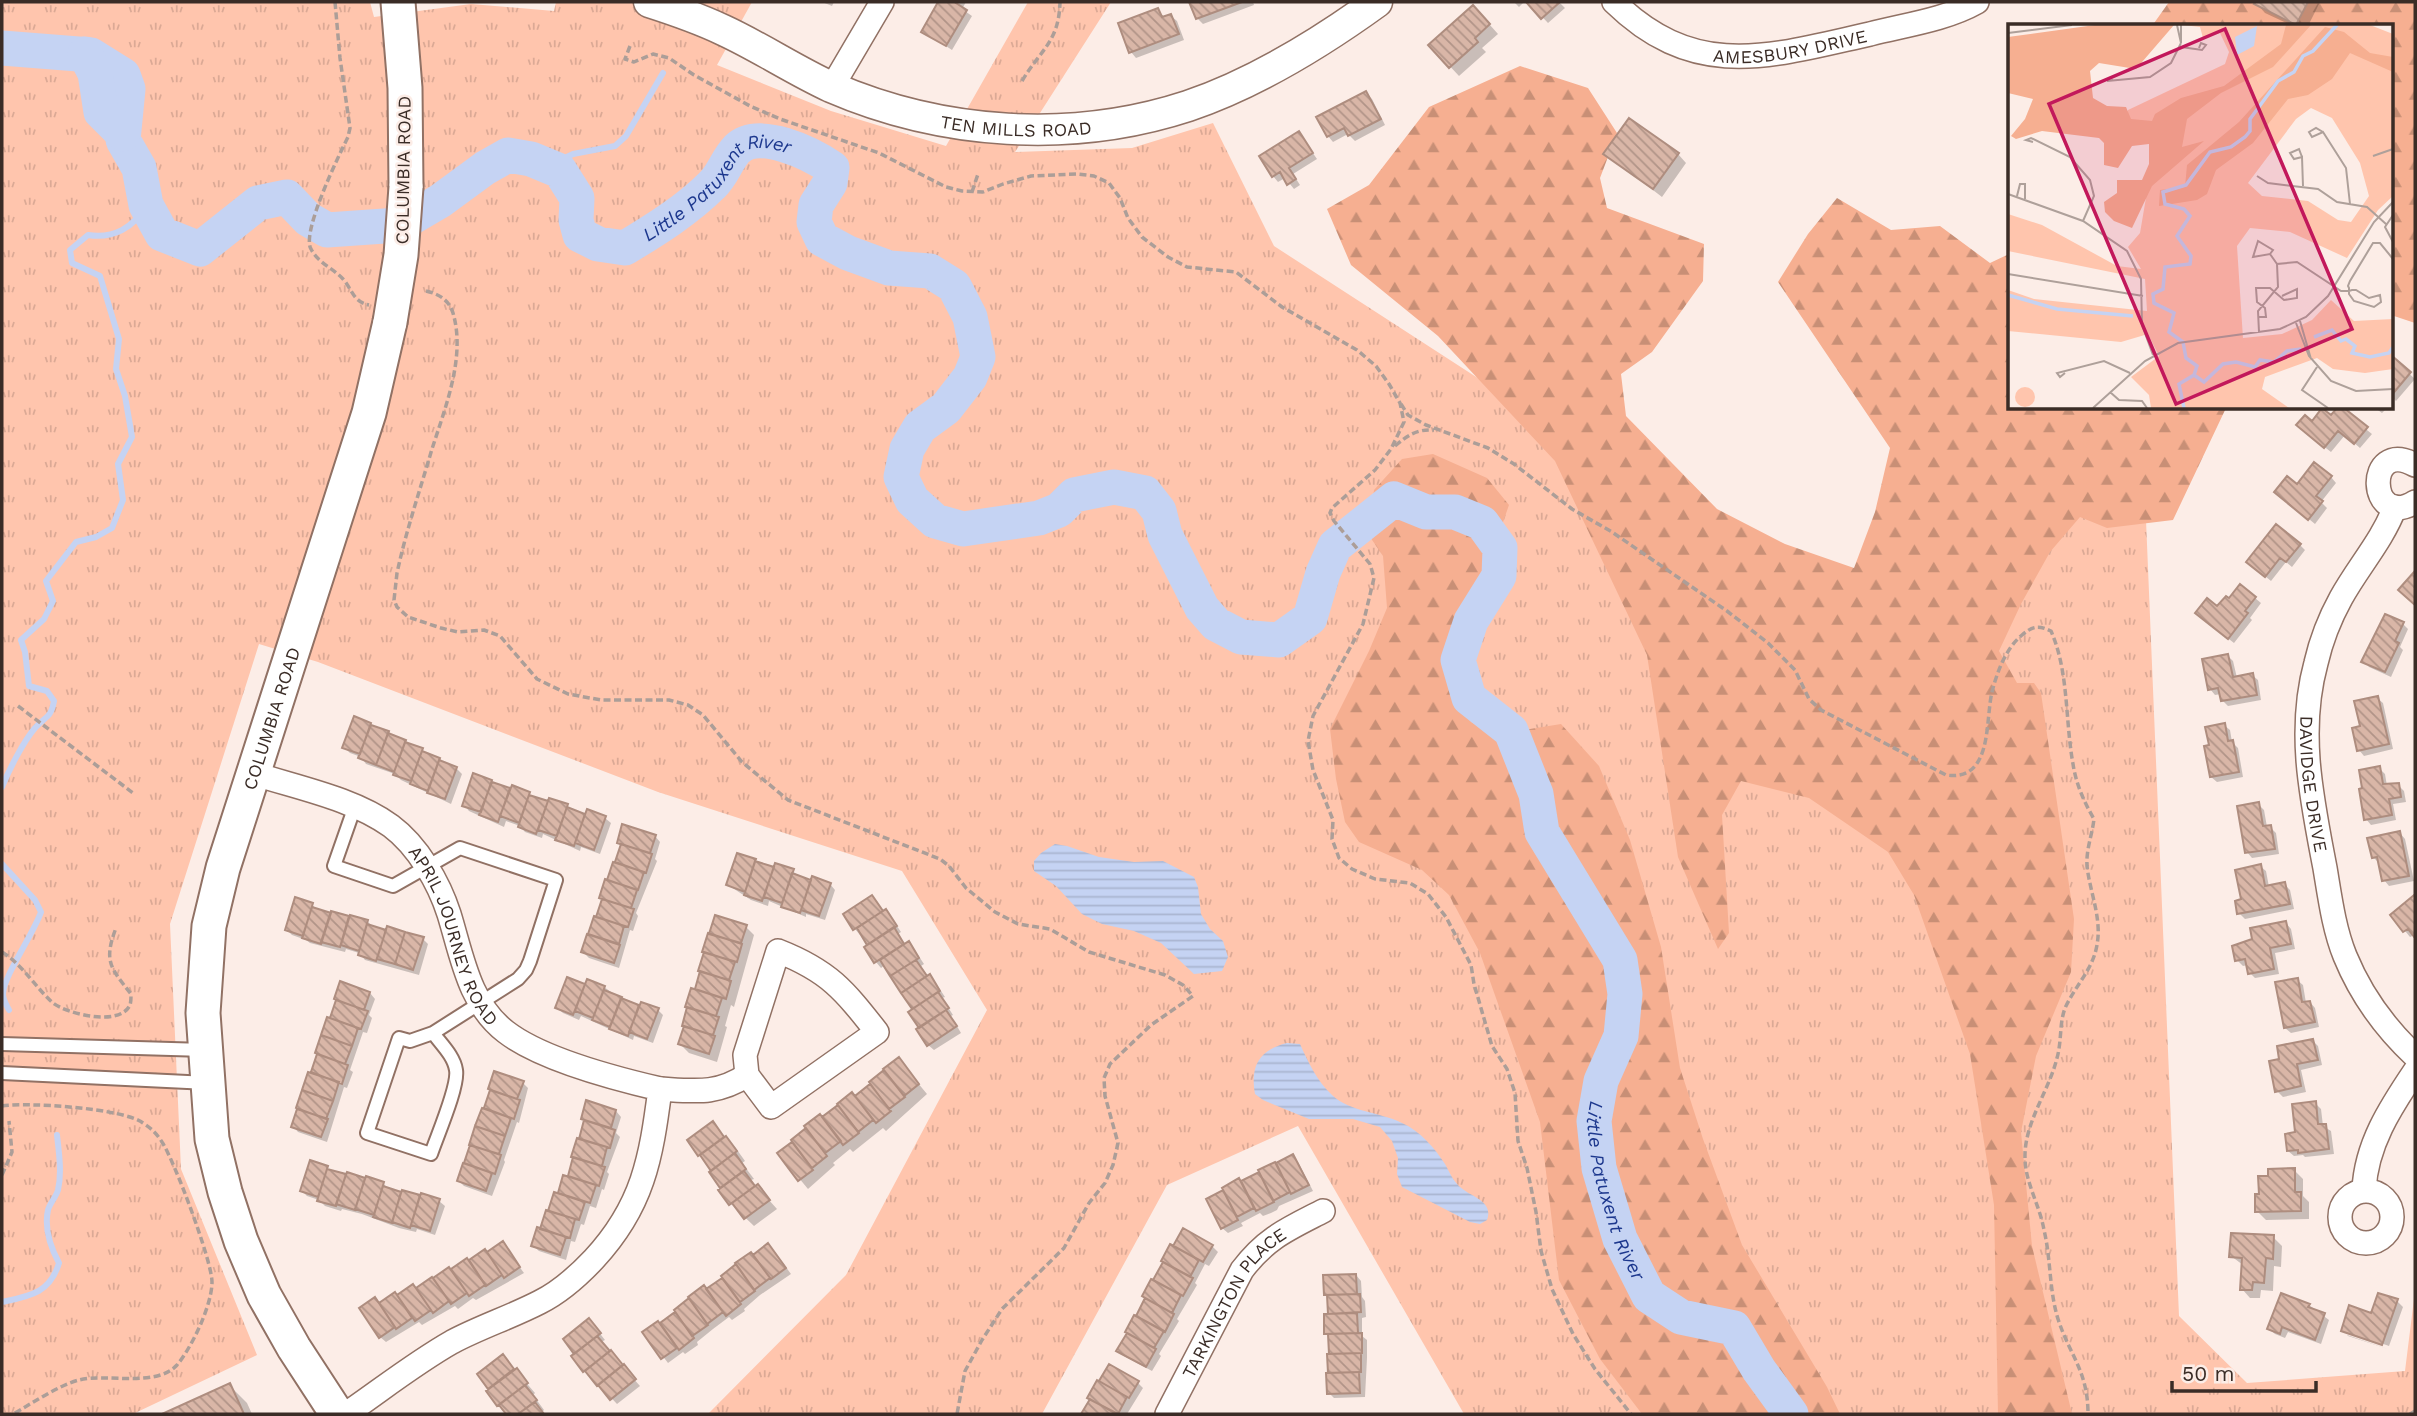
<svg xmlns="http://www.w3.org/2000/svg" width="2417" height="1416" font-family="'Work Sans',sans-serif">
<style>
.grass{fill:url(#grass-tufts)}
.forest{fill:url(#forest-firs)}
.water{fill:url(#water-rules)}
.shadow{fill:#0003}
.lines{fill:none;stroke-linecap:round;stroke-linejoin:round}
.stream{stroke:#c5d3f3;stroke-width:6}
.river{stroke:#c5d3f3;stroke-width:35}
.building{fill:url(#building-back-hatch);stroke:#ae8d7f;stroke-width:2}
.service-casing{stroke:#917164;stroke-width:16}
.minor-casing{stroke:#917164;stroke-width:26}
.tertiary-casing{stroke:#917164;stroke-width:33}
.secondary-casing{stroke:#917164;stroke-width:37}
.path{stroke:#ac9e98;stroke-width:3.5;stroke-dasharray:7 3.5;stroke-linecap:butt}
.service{stroke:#fff;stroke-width:12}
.minor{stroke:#fff;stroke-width:23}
.tertiary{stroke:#fff;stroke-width:30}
.secondary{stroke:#fff;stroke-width:33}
.secondary-bridge-casing{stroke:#917164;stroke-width:37;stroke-linecap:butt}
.secondary-bridge{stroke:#fff;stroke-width:33}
.labels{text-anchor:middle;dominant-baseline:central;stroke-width:5;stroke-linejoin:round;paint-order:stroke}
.street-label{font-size:18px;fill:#3a2c26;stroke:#fcede7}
.water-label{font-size:19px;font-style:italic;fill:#1d388e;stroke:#fcede7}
.inset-river{fill:none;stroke:#c5d3f3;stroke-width:3.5}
.inset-road{fill:none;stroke:#aea09a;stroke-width:2}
.view{fill:#c2185b;fill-opacity:0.15;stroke:#c2185b;stroke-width:3.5}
.inset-edge{fill:none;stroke:#3a2c26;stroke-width:3.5}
</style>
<defs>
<pattern id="grass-tufts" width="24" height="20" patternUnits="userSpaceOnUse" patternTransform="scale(1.75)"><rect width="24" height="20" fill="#ffc5ad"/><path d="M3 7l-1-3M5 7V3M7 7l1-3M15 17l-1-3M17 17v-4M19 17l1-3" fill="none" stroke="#dba995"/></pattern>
<pattern id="forest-firs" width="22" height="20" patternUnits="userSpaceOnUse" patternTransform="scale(1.75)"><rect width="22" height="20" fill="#f6af91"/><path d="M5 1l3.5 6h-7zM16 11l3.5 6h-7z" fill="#c88f76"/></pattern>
<pattern id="water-rules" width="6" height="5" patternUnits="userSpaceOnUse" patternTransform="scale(1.75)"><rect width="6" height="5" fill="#c5d3f3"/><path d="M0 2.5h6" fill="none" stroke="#aab5d0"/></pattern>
<pattern id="building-back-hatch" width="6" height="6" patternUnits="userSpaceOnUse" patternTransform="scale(1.75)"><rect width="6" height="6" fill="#d9b6a7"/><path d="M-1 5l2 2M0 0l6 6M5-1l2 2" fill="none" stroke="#b19488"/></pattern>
</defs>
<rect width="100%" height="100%" fill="#fcede7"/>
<path class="grass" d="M 2,2 L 370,2 L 374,17 L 471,4 L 554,11 L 556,2 L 752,2 L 717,65 L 831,111 L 946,146 L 1028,2 L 1111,2 L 1015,152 L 1132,148 L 1213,123 L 1274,246 L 1905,655 L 2039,443 L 2146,520 L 2179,1316 L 2247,1383 L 2405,1371 L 2415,1291 L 2415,1414 L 1464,1414 L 1298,1126 L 1167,1185 L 1042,1414 L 708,1414 L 846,1275 L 987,1010 L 902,871 L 658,792 L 318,662 L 259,644 L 170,924 L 181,1169 L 257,1355 L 133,1414 L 2,1414 Z"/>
<path class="forest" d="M 2169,2 L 2415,2 L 2415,323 L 2391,315 L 2391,26 L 2152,26 Z
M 1520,66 L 1588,88 L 1617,133 L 1600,178 L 1607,208 L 1704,244 L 1703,281 L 1652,352 L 1621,374 L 1626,416 L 1717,509 L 1785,544 L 1854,568 L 1875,512 L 1890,448 L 1778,282 L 1808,234 L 1837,198 L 1891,230 L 1940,226 L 1990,263 L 2009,254 L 2009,408 L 2226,408 L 2173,520 L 2107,528 L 2080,517 L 2050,552 L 2021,604 L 1999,651 L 2017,683 L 2034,683 L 2041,693 L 2074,919 L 2071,972 L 2036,1056 L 2021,1132 L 2032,1246 L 2072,1414 L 1998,1414 L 1994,1205 L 1970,1054 L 1914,895 L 1888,852 L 1809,798 L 1741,781 L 1722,815 L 1729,933 L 1718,949 L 1678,857 L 1647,655 L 1555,461 L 1438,336 L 1351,265 L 1327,209 L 1369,185 L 1429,107 Z
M 1433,454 L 1487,478 L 1509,505 L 1488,565 L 1465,617 L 1450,688 L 1471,722 L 1494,735 L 1561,724 L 1599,766 L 1630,840 L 1661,947 L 1680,1068 L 1703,1139 L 1742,1245 L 1827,1387 L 1840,1414 L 1642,1414 L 1600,1359 L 1559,1280 L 1540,1122 L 1480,953 L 1449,895 L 1422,870 L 1359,842 L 1345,822 L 1336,779 L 1330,729 L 1369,651 L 1387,608 L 1383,556 L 1368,534 L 1374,490 L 1402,459 Z"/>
<path class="water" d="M 1055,844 L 1067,846 L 1099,857 L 1134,862 L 1163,861 L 1194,877 L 1198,887 L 1201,914 L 1210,929 L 1223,941 L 1228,957 L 1222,971 L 1194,974 L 1161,943 L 1134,931 L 1102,924 L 1082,914 L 1056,886 L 1034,871 L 1034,861 L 1041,853 Z
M 1287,1043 L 1300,1044 C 1308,1062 1317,1081 1332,1095 C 1350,1112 1380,1112 1402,1123 C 1420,1131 1434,1147 1445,1164 C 1449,1171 1453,1181 1460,1187 C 1471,1197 1494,1201 1487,1220 L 1480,1224 L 1470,1222 L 1402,1187 L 1397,1174 L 1398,1158 L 1392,1141 L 1380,1127 L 1353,1119 L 1309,1119 L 1263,1100 L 1255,1094 C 1250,1066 1259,1050 1287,1043 Z"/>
<path class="shadow" d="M 822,2 L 834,2 L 832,6 Z
M 940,2 L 966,2 L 962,9 L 972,16 L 952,50 L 923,31 Z
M 1195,2 L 1253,2 L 1254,5 L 1203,24 L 1197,18 L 1192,3 Z
M 1514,2 L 1524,2 L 1519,7 Z
M 1528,2 L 1559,2 L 1565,8 L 1548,23 Z
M 2258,2 L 2317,2 L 2319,4 L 2308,26 L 2293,26 L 2265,13 L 2257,4 Z
M 1158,10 L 1165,18 L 1171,16 L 1177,21 L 1184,40 L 1136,58 L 1131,52 Z
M 1482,16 L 1498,34 L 1482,48 L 1486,52 L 1459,76 L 1431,46 Z
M 1366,93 L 1372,99 L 1385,125 L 1355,141 L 1348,134 L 1333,142 L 1328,136 Z
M 1299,133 L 1317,159 L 1293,174 L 1300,185 L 1294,189 L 1285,178 L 1278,182 L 1273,176 Z
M 1606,154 L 1678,154 L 1686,163 L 1662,197 Z
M 2391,357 L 2415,379 L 2396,401 L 2394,399 L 2391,403 Z
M 2339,408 L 2372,434 L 2360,448 L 2345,435 L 2331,452 L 2304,431 L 2312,423 L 2331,418 Z
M 2375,408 L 2387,408 L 2382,413 Z
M 2331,477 L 2336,483 L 2321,502 L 2327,508 L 2315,524 L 2282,497 L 2297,487 Z
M 2300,545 L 2305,550 L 2292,567 L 2286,562 L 2271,581 L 2254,567 Z
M 2255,598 L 2261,603 L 2250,618 L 2252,620 L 2234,643 L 2203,619 L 2218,609 Z
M 2403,624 L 2408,629 L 2400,647 L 2403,650 L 2391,677 L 2369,667 L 2364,661 Z
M 2228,656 L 2233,661 L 2237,678 L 2252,675 L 2258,680 L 2261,700 L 2228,706 L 2222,700 L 2221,694 L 2215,695 L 2210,689 Z
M 2377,698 L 2383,703 L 2393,749 L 2364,756 L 2359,750 L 2362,727 Z
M 355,719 L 388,733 L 393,738 L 456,768 L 462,774 L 451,804 L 401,780 L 395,774 L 366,764 L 361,757 L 350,753 L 344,747 Z
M 2224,725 L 2230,730 L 2232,742 L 2238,748 L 2243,777 L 2217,782 L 2211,777 L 2211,746 Z
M 2379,768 L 2385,774 L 2387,786 L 2398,785 L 2404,791 L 2406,802 L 2393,804 L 2396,820 L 2371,825 L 2366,819 Z
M 474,775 L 511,791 L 512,788 L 549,804 L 567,806 L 573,811 L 586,816 L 605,818 L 611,823 L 600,854 L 581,847 L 580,851 L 543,834 L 542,838 L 525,832 L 520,826 L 506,821 L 504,827 L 469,811 L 464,805 Z
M 2258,804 L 2264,810 L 2267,827 L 2270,827 L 2276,833 L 2279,854 L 2252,858 L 2247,852 Z
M 2400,833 L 2405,839 L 2414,881 L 2389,886 L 2384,880 L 2379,863 L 2373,857 Z
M 655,836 L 660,842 L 655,859 L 657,861 L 636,913 L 638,916 L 633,931 L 630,930 L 619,968 L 589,958 L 583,952 L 604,900 L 601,897 L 623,846 L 619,842 Z
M 2260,866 L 2266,871 L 2269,887 L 2284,884 L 2290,890 L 2294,909 L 2245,919 L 2239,913 L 2243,901 Z
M 775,870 L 793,871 L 798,876 L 812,882 L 830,884 L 835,890 L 825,920 L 806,914 L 806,917 L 769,901 L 768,906 L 751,900 L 728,885 Z
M 872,897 L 884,912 L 891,917 L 901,932 L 898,934 L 906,945 L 908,944 L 914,949 L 924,964 L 921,966 L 928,977 L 930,976 L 935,982 L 945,997 L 942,998 L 953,1015 L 951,1016 L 961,1033 L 934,1050 L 928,1045 L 914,1010 L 885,965 L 881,968 L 876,962 L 866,947 L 870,945 L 862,933 L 860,935 L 855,929 L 845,914 Z
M 2414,897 L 2415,935 L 2410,937 L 2392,915 Z
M 312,905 L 318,910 L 368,922 L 373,927 L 423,939 L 428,944 L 419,975 L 365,960 L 359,953 L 346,949 L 345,952 L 310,943 L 306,940 L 292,935 L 287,930 Z
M 716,918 L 746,927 L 754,935 L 734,1007 L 731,1005 L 725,1026 L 727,1027 L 717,1062 L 689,1053 L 680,1044 Z
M 2286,923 L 2291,929 L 2295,949 L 2275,953 L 2279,974 L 2255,978 L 2250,973 L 2248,965 L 2243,966 L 2237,960 L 2254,940 Z
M 568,979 L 586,986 L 604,987 L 621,999 L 640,1007 L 658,1010 L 663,1015 L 653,1043 L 634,1036 L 633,1040 L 581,1016 L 579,1020 L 563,1013 L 557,1008 Z
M 2297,980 L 2303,985 L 2306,1003 L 2310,1002 L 2315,1008 L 2319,1027 L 2291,1033 L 2285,1028 Z
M 370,993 L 375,999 L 369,1015 L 372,1018 L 367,1033 L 363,1032 L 350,1070 L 353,1072 L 347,1088 L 344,1087 L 327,1142 L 298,1132 L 293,1126 L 309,1074 L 312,1075 L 319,1055 L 317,1053 L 323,1036 L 338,1001 L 336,999 Z
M 2313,1041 L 2318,1046 L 2322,1065 L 2301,1070 L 2306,1092 L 2283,1097 L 2277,1091 Z
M 898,1059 L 927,1094 L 886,1131 L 883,1128 L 853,1152 L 850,1149 L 833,1163 L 835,1165 L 808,1189 L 779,1154 L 808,1128 L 855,1097 Z
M 495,1073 L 523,1083 L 528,1088 L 519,1123 L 517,1122 L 504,1160 L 505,1162 L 492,1196 L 464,1186 L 459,1181 L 483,1110 L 485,1111 Z
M 2315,1103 L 2321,1109 L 2323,1126 L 2331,1131 L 2334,1154 L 2305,1157 L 2303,1155 L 2294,1156 L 2288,1151 Z
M 616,1111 L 621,1117 L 616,1133 L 620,1137 L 607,1172 L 609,1174 L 604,1190 L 602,1189 L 596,1208 L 590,1206 L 584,1225 L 581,1224 L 575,1242 L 571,1241 L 566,1260 L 539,1251 L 533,1246 L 559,1196 L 565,1177 L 569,1178 L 586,1121 L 583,1118 Z
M 713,1124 L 735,1147 L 745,1161 L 742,1163 L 754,1179 L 751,1180 L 777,1209 L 754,1226 L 731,1204 L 711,1173 L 713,1171 L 689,1141 Z
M 1293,1156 L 1298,1162 L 1313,1191 L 1279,1206 L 1277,1210 L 1271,1213 L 1263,1216 L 1260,1213 L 1241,1223 L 1243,1226 L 1228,1233 L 1222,1228 L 1208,1200 Z
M 311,1163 L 347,1177 L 348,1174 L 383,1183 L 389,1190 L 402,1194 L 403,1192 L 439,1201 L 445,1206 L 435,1235 L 417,1229 L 416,1232 L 399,1228 L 362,1214 L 342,1209 L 341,1211 L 325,1206 L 319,1200 L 307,1196 L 302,1191 Z
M 2294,1170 L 2303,1179 L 2303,1196 L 2309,1202 L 2309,1219 L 2266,1220 L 2257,1211 L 2260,1196 L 2270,1177 Z
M 2273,1237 L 2282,1246 L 2281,1267 L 2274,1266 L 2273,1291 L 2261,1290 L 2260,1298 L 2250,1298 L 2242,1289 L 2243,1265 L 2231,1256 Z
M 502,1243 L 524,1273 L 476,1300 L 473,1298 L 458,1309 L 455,1306 L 422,1325 L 419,1322 L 386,1342 L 380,1337 L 380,1305 L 397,1297 L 413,1286 L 416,1289 L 449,1269 L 451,1271 L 485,1252 L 487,1254 Z
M 1212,1246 L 1218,1252 L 1209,1266 L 1205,1264 L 1195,1283 L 1197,1285 L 1177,1319 L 1179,1321 L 1159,1354 L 1161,1356 L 1152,1371 L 1124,1356 L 1119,1350 L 1165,1262 Z
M 774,1251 L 791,1274 L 760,1295 L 744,1309 L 745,1311 L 732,1320 L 729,1317 L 713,1329 L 697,1342 L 698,1345 L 685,1354 L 683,1352 L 668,1363 L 645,1333 L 678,1313 L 753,1257 Z
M 1356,1275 L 1361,1281 L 1362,1297 L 1365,1301 L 1366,1317 L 1362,1318 L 1362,1336 L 1367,1340 L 1367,1358 L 1365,1397 L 1334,1398 L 1329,1393 L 1330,1337 L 1326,1334 L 1330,1315 L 1329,1298 L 1325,1294 L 1323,1277 Z
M 2397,1301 L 2403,1307 L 2389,1346 L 2347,1331 L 2347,1334 L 2343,1330 Z
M 2309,1305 L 2329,1320 L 2321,1344 L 2288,1332 L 2285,1338 L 2275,1334 L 2269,1329 Z
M 594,1326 L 605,1340 L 601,1342 L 640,1386 L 617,1404 L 585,1370 Z
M 2347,1335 L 2388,1349 L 2348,1336 Z
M 503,1356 L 535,1393 L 533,1395 L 544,1410 L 542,1412 L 544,1414 L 507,1414 L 488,1391 L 491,1389 L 479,1374 Z
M 1109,1367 L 1138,1383 L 1143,1388 L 1127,1414 L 1083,1414 L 1091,1400 L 1089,1398 Z
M 229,1385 L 247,1403 L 252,1414 L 166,1414 Z"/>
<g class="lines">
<path class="stream" d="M 548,166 L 573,154 L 615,146 L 626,136 L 663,73
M 2,787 C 9,770 23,742 35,728 C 46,716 51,718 54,701 L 47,691 L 29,686 L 25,652 L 21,640 L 44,619 L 53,601 L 46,581 L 76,542 L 96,537 L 112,528 L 123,500 L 118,464 L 132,437 L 125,396 L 116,369 L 119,339 L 100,276 L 72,263 L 70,250 L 88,235 C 113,239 134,228 146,205
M 2,864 L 35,900 L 41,912 C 34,933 3,977 3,994 C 3,1000 7,1006 9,1010
M 2,1302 C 30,1296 50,1293 59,1263 C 51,1248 44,1228 48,1210 C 50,1203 56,1197 58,1190 C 62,1173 59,1153 57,1135"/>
<g class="river">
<path id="s1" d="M 2,48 L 91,55 L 123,75 L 128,89 L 123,140 L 139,168 L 146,205 L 162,234 L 200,249 L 258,203 L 287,197 L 308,219 L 327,230 L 399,225 L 440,201 L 485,168 L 508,155 L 531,159 L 560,171 L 577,198 L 576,220 L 580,235 L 598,244 L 625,248 C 655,230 687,210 712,185 C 723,175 727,159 737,149 C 759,128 810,153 832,168 L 830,183 L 816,205 L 814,222 L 822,239 L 848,253 L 889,268 L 930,271 L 954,286 L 970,317 L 978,357 L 970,377 L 946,408 L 920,427 L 907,449 L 901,477 L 912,500 L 935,521 L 963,529 L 1039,518 L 1059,510 L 1074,495 L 1114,487 L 1145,493 L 1159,511 L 1165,535 L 1202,608 L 1216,624 L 1241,637 L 1279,640 L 1310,618 L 1323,573 L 1335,546 L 1394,499 L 1426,512 L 1455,512 L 1482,523 L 1500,548 L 1499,576 L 1471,621 L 1458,660 L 1469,698 L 1511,731 L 1536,794 L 1542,832 L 1620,960 L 1625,994 L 1621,1036 L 1601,1081 L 1594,1121 L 1599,1168 L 1620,1239 L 1649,1296 L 1681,1317 L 1734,1328 L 1759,1370 L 1791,1414"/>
<path d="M 85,54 L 95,73 L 101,112 L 123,134"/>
</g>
</g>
<path class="building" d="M 938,2 L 957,2 L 956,3 L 967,10 L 946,46 L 921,32 Z
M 1189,2 L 1242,2 L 1196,19 Z
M 1526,2 L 1560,2 L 1541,19 Z
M 2256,2 L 2308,2 L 2296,25 L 2254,4 Z
M 1473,5 L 1490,24 L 1475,38 L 1478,42 L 1449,68 L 1428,45 Z
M 1158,8 L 1162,17 L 1171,14 L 1179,34 L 1129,53 L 1118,23 Z
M 1366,91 L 1381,119 L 1348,136 L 1344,128 L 1327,137 L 1316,117 Z
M 1629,118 L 1679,153 L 1653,189 L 1603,154 Z
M 1299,131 L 1313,153 L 1289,168 L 1296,179 L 1287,185 L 1280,172 L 1272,177 L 1259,156 Z
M 2391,355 L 2411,372 L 2391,396 Z
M 2322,408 L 2331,415 L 2337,408 L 2344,408 L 2368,427 L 2354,444 L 2338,431 L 2324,448 L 2296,425 L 2305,415 L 2312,421 Z
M 2314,462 L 2332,476 L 2316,496 L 2323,501 L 2308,520 L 2274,492 L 2287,476 L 2297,484 Z
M 2276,524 L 2301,544 L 2286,562 L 2280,558 L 2265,577 L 2246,562 Z
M 2414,572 L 2415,573 L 2415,605 L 2398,590 Z
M 2240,584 L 2256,597 L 2245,611 L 2248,613 L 2228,639 L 2195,613 L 2207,598 L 2217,606 L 2226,596 L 2229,598 Z
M 2385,614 L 2404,622 L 2395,641 L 2399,643 L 2385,672 L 2361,662 Z
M 2228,654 L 2233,677 L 2253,673 L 2257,695 L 2221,701 L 2218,688 L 2208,690 L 2202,659 Z
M 2378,696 L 2389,744 L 2357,751 L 2352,728 L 2360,726 L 2354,701 Z
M 354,716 L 371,723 L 360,754 L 342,748 Z
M 2225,723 L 2228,741 L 2233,740 L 2239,772 L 2210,777 L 2204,746 L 2209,745 L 2205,727 Z
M 371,725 L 389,731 L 376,765 L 358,758 Z
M 388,733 L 406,740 L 394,772 L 376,765 Z
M 405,742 L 423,748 L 411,781 L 393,775 Z
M 422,751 L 440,758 L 428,791 L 410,784 Z
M 439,760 L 457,767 L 445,799 L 427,793 Z
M 2380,766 L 2383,784 L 2399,783 L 2401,797 L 2389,799 L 2392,815 L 2364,820 L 2359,789 L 2362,788 L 2359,770 Z
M 473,773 L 492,780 L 481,812 L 462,806 Z
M 492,782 L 510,788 L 498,822 L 479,815 Z
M 512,785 L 530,792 L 519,823 L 500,816 Z
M 529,795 L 548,801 L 536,834 L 518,827 Z
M 549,798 L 568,804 L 557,836 L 538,830 Z
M 2259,802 L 2263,826 L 2271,825 L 2275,849 L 2245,853 L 2237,806 Z
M 567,807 L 585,814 L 574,846 L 555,840 Z
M 587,809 L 606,816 L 594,850 L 575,843 Z
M 622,824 L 656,835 L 650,853 L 617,843 Z
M 2400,831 L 2409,876 L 2382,881 L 2377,857 L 2372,858 L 2367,838 Z
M 621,844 L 652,854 L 646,873 L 615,862 Z
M 737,853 L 756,859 L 745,892 L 726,885 Z
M 755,861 L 774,867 L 762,901 L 744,895 Z
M 613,862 L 644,872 L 638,890 L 607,880 Z
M 775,863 L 794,869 L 782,903 L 764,897 Z
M 2261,864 L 2265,886 L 2285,882 L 2290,904 L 2237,914 L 2235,901 L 2241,899 L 2235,870 Z
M 792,873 L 811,880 L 800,913 L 781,907 Z
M 812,876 L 831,883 L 819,916 L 801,910 Z
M 605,879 L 637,890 L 631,908 L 599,898 Z
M 872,895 L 883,911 L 853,930 L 843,914 Z
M 2414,895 L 2415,896 L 2415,938 L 2408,929 L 2403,932 L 2390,915 Z
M 295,897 L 313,903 L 303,936 L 285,930 Z
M 602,899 L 634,909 L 628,927 L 596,917 Z
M 312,907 L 331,913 L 321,944 L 302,938 Z
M 886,909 L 897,926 L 867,945 L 857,928 Z
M 331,911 L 349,916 L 340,947 L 321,942 Z
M 350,915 L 368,920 L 359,951 L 341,945 Z
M 715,915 L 747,925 L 741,943 L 709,934 Z
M 594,916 L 624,926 L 619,944 L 588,934 Z
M 2286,921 L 2291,944 L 2270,948 L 2274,969 L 2248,974 L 2245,959 L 2235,961 L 2232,946 L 2252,939 L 2250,928 Z
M 367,924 L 386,930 L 376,961 L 358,955 Z
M 387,926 L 405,932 L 395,964 L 377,959 Z
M 894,927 L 904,944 L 874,963 L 864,947 Z
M 405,932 L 424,937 L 413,970 L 395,964 Z
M 708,933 L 742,944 L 737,962 L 702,952 Z
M 587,934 L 620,945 L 614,963 L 581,952 Z
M 909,941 L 919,958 L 890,976 L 880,960 Z
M 704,952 L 735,962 L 729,980 L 698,971 Z
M 916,960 L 927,976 L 901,993 L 890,976 Z
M 700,971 L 731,981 L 726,999 L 695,989 Z
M 930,974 L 940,991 L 912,1009 L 901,993 Z
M 567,977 L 585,984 L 573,1015 L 555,1008 Z
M 2298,978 L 2302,1002 L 2310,1001 L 2315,1022 L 2284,1028 L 2275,982 Z
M 587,979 L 605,986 L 593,1018 L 575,1011 Z
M 340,981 L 370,992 L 364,1010 L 334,999 Z
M 691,988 L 722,998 L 716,1016 L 685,1007 Z
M 604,990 L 622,997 L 610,1027 L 592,1020 Z
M 938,992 L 949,1008 L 919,1028 L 908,1012 Z
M 621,998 L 639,1005 L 628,1036 L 609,1029 Z
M 336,1000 L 368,1011 L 361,1029 L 330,1018 Z
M 641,1002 L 659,1008 L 647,1039 L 629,1032 Z
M 687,1007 L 719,1017 L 713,1035 L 682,1026 Z
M 946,1010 L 957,1026 L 927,1046 L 916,1029 Z
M 327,1017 L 358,1028 L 352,1046 L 321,1035 Z
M 684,1026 L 715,1036 L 709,1054 L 678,1044 Z
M 321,1035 L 352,1046 L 345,1064 L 315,1053 Z
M 2313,1039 L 2318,1060 L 2297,1064 L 2301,1086 L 2275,1092 L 2269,1061 L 2279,1059 L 2277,1046 Z
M 317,1054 L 348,1065 L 342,1084 L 311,1072 Z
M 899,1057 L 919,1084 L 904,1096 L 883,1069 Z
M 884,1070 L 905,1097 L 889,1109 L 869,1082 Z
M 494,1071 L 524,1081 L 517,1099 L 488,1089 Z
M 308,1072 L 339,1082 L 333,1101 L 302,1090 Z
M 870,1084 L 891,1111 L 876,1123 L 855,1096 Z
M 302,1090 L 333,1101 L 326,1119 L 296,1108 Z
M 490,1090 L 520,1100 L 514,1119 L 484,1108 Z
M 852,1092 L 873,1120 L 858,1132 L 837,1104 Z
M 586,1100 L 616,1110 L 611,1128 L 581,1119 Z
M 2316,1101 L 2318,1124 L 2326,1124 L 2329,1149 L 2298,1153 L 2298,1150 L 2287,1151 L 2285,1134 L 2295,1132 L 2292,1104 Z
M 838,1105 L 859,1133 L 843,1145 L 822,1117 Z
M 482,1108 L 511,1118 L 505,1136 L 475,1126 Z
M 297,1109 L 328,1119 L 321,1137 L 291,1127 Z
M 820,1114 L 841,1141 L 825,1153 L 804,1126 Z
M 584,1120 L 615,1130 L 610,1148 L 579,1139 Z
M 713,1121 L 724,1137 L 698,1156 L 687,1140 Z
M 475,1126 L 505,1136 L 499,1154 L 469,1145 Z
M 806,1128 L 827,1156 L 812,1168 L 791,1140 Z
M 726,1136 L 737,1151 L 711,1171 L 700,1155 Z
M 577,1138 L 607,1147 L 602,1166 L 571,1157 Z
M 792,1142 L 813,1170 L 798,1181 L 777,1153 Z
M 470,1145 L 501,1155 L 495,1174 L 464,1163 Z
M 735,1153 L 746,1169 L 720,1188 L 709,1172 Z
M 1293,1154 L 1309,1185 L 1291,1194 L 1276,1163 Z
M 573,1157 L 605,1167 L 599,1186 L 568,1176 Z
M 310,1160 L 328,1166 L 318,1197 L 300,1191 Z
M 1275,1162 L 1290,1192 L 1273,1201 L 1258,1170 Z
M 463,1163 L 492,1173 L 486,1191 L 457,1181 Z
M 2295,1168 L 2295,1192 L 2301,1192 L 2301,1211 L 2255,1212 L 2255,1194 L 2259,1194 L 2258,1176 L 2268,1176 L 2268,1169 Z
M 327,1169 L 346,1174 L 336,1206 L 317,1201 Z
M 744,1171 L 755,1186 L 729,1205 L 718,1190 Z
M 347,1172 L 365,1178 L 355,1210 L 336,1204 Z
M 1259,1172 L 1274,1202 L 1256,1211 L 1241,1181 Z
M 563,1175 L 596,1185 L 590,1203 L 558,1193 Z
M 366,1176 L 384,1182 L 374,1215 L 355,1209 Z
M 1239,1178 L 1254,1208 L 1237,1217 L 1222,1188 Z
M 758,1184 L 770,1200 L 744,1219 L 732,1203 Z
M 383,1186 L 401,1192 L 392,1223 L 373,1217 Z
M 402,1190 L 420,1195 L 410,1228 L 392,1222 Z
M 1223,1190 L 1238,1220 L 1221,1229 L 1206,1199 Z
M 554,1192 L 585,1202 L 579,1220 L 548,1211 Z
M 421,1193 L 440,1199 L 430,1231 L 411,1225 Z
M 546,1210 L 575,1219 L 570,1238 L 540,1229 Z
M 537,1227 L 566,1237 L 560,1255 L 531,1246 Z
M 1183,1228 L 1213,1245 L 1203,1262 L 1173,1246 Z
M 2231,1233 L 2274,1235 L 2273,1259 L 2266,1258 L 2264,1283 L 2253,1282 L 2252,1290 L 2240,1290 L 2242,1258 L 2229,1257 Z
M 503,1241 L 520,1267 L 504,1278 L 487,1252 Z
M 768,1243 L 786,1268 L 771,1279 L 753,1255 Z
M 1170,1244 L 1199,1260 L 1190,1277 L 1161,1261 Z
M 485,1249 L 502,1275 L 486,1286 L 469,1260 Z
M 751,1252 L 770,1278 L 754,1290 L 735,1263 Z
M 467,1258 L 485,1285 L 469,1296 L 451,1269 Z
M 1163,1262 L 1193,1278 L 1183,1296 L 1153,1280 Z
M 736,1264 L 755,1291 L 740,1302 L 721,1276 Z
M 449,1267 L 467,1293 L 451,1304 L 433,1278 Z
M 1356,1274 L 1357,1294 L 1324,1295 L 1323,1275 Z
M 432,1277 L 449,1301 L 433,1313 L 416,1288 Z
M 722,1278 L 741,1304 L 726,1316 L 706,1289 Z
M 1151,1279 L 1181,1295 L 1172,1313 L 1142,1296 Z
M 413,1284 L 431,1310 L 415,1321 L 397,1295 Z
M 704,1285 L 723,1312 L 707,1324 L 688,1297 Z
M 395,1292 L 412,1318 L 396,1329 L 379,1303 Z
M 2281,1293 L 2310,1304 L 2308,1307 L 2325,1313 L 2315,1340 L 2282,1327 L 2280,1334 L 2267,1329 Z
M 2378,1293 L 2398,1299 L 2382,1345 L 2341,1331 L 2349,1305 L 2371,1313 Z
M 1360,1294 L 1361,1312 L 1328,1314 L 1327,1295 Z
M 375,1297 L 395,1327 L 379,1338 L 359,1308 Z
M 689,1298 L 708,1325 L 692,1336 L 674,1310 Z
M 1145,1298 L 1174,1314 L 1165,1332 L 1136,1316 Z
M 675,1312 L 694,1338 L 679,1350 L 660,1323 Z
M 1357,1313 L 1358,1333 L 1324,1334 L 1324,1314 Z
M 1134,1315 L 1164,1331 L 1154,1348 L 1125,1332 Z
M 589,1318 L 601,1333 L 574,1354 L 563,1339 Z
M 658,1321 L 677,1348 L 661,1359 L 642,1332 Z
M 1127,1333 L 1156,1349 L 1146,1367 L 1116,1351 Z
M 1362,1333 L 1362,1353 L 1329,1354 L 1328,1334 Z
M 597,1336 L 610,1351 L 583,1372 L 571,1356 Z
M 611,1350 L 623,1365 L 597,1386 L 585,1371 Z
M 1361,1353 L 1361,1372 L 1328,1373 L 1327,1354 Z
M 503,1354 L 514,1369 L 488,1389 L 477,1374 Z
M 624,1364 L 636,1379 L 610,1400 L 598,1385 Z
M 1109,1364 L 1139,1381 L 1129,1398 L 1099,1381 Z
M 517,1368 L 528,1383 L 497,1406 L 486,1391 Z
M 1359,1372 L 1360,1393 L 1327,1394 L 1326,1373 Z
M 1097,1380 L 1127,1397 L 1118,1414 L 1087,1398 Z
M 230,1383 L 244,1414 L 162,1414 Z
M 525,1385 L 537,1400 L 518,1414 L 506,1414 L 499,1405 Z
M 1090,1399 L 1116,1414 L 1081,1414 Z
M 535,1402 L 544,1414 L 518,1414 Z"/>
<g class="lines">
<g class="service-casing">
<path id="service" d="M 355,806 L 334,866 L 393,886 L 460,848 L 556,880 L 530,961 L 526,970 L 518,979 L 433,1033 L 410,1041 L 399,1038 L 367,1133 L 431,1154 C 437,1136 459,1086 456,1070 C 454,1056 441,1044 433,1033
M 2,1044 L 205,1050
M 2,1073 L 208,1083"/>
</g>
<g class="minor-casing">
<g id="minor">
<path id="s2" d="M 1614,2 C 1696,82 1771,56 1870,34 C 1905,25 1945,20 1977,2"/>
<path d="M 832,87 L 882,2"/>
<path d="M 2415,465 C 2364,437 2368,531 2415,502"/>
<path id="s3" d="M 2395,507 C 2382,541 2358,567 2341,598 C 2330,618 2321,641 2316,663 C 2297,732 2312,800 2325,868 C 2330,898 2334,929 2345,956 C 2361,995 2385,1028 2415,1056"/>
<path id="s4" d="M 252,773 C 298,788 352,798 391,826 C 418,846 439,883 449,914 C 462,956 469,1004 506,1032 C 541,1059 617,1079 660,1089 C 651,1159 643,1206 594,1259 C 578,1276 560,1292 540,1302 C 511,1317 480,1327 452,1342 C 415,1363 381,1390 346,1414"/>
<path d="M 660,1089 C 695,1091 717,1095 747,1075 L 745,1055 L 778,951 C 829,971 844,990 877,1032 L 771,1107 L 747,1075"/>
<path d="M 2364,1190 C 2366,1145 2390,1108 2415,1071"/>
<circle cx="2366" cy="1217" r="26"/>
<path id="s5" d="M 1167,1414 L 1242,1270 C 1266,1238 1288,1229 1323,1211"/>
</g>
</g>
<g class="tertiary-casing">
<g id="tertiary">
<path id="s6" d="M 649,2 C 674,10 700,19 723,30 C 760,47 794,70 831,87 C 942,135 1072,144 1188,106 C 1256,83 1319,44 1377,2"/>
</g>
</g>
<g class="secondary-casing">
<g id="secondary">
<path d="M 398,2 L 405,88 L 406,187"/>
<path id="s7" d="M 337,1414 L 294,1348 L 264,1295 L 241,1241 L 225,1192 L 212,1139 L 203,1013 L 209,926 L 223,868 L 369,413 L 390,322"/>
</g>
</g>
<path class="path" d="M 335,2 L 340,58 L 350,128 L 348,137 C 339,155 301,233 311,249 C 318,263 333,268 343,279 C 352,289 353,302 369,305
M 630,46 L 625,59 L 634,62 L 653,54 L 669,58 L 694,75 L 750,106 L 780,119 L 879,153 L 946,187 L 962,191 L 983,192 L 1003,184 L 1031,176 L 1077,174 L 1094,176 L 1109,183 L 1120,198 L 1128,218 L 1142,237 L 1168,257 L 1187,267 L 1236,272 L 1282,307 L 1357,350 L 1376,366 L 1389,384 L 1400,403 L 1404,422 L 1391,449 L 1375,470 L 1332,508 L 1330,513 L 1334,521 L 1370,564 L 1374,578 L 1363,624 L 1313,716 L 1308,741 L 1313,770 L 1333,820 L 1332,839 L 1339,858 L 1352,869 L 1375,879 L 1410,883 L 1428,894 L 1446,917 L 1471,965 L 1474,984 L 1492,1046 L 1507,1069 L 1515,1093 L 1518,1141 L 1527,1168 L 1536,1212 L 1541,1251 L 1552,1289 L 1573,1334 L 1595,1369 L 1631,1414
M 1022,81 C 1041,49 1059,42 1060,2
M 972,192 L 978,174
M 426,291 C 439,294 449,300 453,313 C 466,357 445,408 432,449 C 420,490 406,531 397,573 L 394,600 L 397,607 L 408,617 L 441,628 L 458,632 L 484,630 L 500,636 L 537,679 L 568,694 L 601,700 L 669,700 L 688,705 L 703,715 L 742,762 L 788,800 L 940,859 L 949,866 L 966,888 L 995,912 L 1018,924 L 1050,929 L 1089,952 L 1165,975 L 1183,985 L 1193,996 L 1151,1025 L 1110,1064 L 1104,1078 L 1105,1096 L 1118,1143 L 1113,1165 L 1105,1183 L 1089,1203 L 1064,1248 L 1002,1309 L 982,1340 L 965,1371 L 957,1414
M 1401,404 L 1408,415 L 1426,425 L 1488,448 L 1514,464 L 1572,509 L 1612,532 L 1727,611 L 1768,643 L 1795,670 L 1809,699 L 1821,710 L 1946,775 C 1993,782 1985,721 1992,692 C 1997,672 2006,648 2022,635 C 2033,626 2038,625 2051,631 C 2069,672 2065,720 2073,764 C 2076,784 2084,802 2094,819 C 2092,836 2086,849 2087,866 C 2090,893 2102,918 2097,945 C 2093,969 2076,985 2066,1006 C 2059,1021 2062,1041 2057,1058 C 2049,1091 2024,1123 2025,1158 C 2025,1182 2040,1206 2044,1230 C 2051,1259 2049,1290 2058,1319 C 2070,1356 2088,1371 2088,1414
M 1395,446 C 1408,435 1417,429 1434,430
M 18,706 L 133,793
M 2,952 C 23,965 35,987 53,1003 C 67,1014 120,1027 130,1005 C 131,1002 131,998 131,994 C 111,968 103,962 116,928
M 2,1106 C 27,1102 123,1108 143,1123 C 151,1128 157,1134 162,1142 C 174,1160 212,1261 212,1282 C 212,1305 192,1347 177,1365 C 156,1388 106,1373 79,1380 C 59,1385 31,1404 13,1414
M 2,1175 L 12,1152 L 9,1121
M 2410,1414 L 2415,1411"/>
<use href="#service" class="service"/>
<use href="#minor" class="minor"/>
<use href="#tertiary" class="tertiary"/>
<use href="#secondary" class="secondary"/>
<g class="secondary-bridge-casing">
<path id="secondary-bridge" d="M 390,322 L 401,255 L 406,187"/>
</g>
<use href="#secondary-bridge" class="secondary-bridge"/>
</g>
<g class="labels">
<g class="street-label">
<text stroke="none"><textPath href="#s2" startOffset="192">AMESBURY DRIVE</textPath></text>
<text stroke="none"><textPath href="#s6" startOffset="392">TEN MILLS ROAD</textPath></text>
<text transform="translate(403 170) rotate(-89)">COLUMBIA ROAD</text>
<text stroke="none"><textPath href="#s7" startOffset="735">COLUMBIA ROAD</textPath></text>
<text stroke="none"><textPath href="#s3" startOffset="298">DAVIDGE DRIVE</textPath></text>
<text stroke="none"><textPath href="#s4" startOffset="278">APRIL JOURNEY ROAD</textPath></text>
<text stroke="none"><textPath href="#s5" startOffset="131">TARKINGTON PLACE</textPath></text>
</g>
<g class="water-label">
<text stroke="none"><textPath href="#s1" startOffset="982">Little Patuxent River</textPath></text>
<text stroke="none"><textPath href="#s1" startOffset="3082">Little Patuxent River</textPath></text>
</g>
</g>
<g transform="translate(2008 24)">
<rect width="385" height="385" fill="#fcede7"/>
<path d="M 175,1 L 362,1 L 385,10 L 385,172 L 370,186 L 339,234 L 282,208 L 242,204 L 229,222 L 235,314 L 274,310 L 304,296 L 323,276 L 346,297 L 385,295 L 385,345 L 357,349 L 325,345 L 309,334 L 257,353 L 254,365 L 281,384 L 143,384 L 141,371 L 123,353 L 151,332 L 140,310 L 113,318 L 0,307 L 0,266 L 26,275 L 139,287 L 137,255 L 0,227 L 0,190 L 34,201 L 109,242 L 133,245 L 120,223 L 132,209 L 149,109 L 116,103 L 120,86 L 217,40 L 221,28 L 212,9 L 195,14 L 192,3 ZM 303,84 L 324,94 L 352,139 L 361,172 L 343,198 L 330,196 L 300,177 L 254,172 L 240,159 L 288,95 Z" fill="#ffc5ad" fill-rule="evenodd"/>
<path d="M 87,1 L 166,1 L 128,45 L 91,39 L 82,47 L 85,74 L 99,82 L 118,83 L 123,95 L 144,97 L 147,90 L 173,74 L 216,62 L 273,20 L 278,1 L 303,1 L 265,43 L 213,69 L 179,95 L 174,123 L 196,117 L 144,162 L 124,204 L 106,197 L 97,188 L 96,178 L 109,169 L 109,156 L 134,156 L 141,140 L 141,120 L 124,122 L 110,144 L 96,141 L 96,119 L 91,114 L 34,107 L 8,115 L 3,112 L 17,95 L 25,75 L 0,69 L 0,13 ZM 317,3 L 336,8 L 362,29 L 385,33 L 385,48 L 342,29 L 324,55 L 300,71 L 280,75 L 245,119 L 208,146 L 199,170 L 189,176 L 151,182 L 152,166 L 177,163 L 179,141 L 231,98 Z" fill="#f6af91"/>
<path d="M7 373a10 10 0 1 1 20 0a10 10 0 1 1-20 0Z" fill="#ffc5ad"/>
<path d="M 249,2 L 246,22 L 229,31 L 227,13 Z" fill="#c5d3f3"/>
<path class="inset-river" d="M 0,271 L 49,285 L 125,292M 306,313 L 324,306 L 333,317 L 338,315 L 347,322 L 344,329 L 362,333 L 381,329 L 385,323M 186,351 L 196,358 L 215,340 L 228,338 L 247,343 L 252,336 L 266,338 L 279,327 L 293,325M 176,384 L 171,360 L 186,351 L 189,342 L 178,334 L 175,318 L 161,308 L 166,289 L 146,279 L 145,270 L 155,265 L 157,243 L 182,240 L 183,232 L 169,212 L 182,192 L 176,185 L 157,180 L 155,168 L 178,161 L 202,128 L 223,123 L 237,113 L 242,107 L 242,95 L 270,57 L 286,48 L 295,32 L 305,27 L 329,1"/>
<path class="inset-road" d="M 169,1 L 173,19 L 173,1M 0,9 L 64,1M 173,23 L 194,26 L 198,21 L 193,19 L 191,24M 105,56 L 99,57 L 142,53 L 163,39 L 173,19M 315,108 L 308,104 L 301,108 L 304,113 L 315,108 L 338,144 L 342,180M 25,118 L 18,116 L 23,114 L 62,133 L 82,156 L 86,172 L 75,197M 365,132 L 385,125M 294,133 L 291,125 L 282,129 L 286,135 L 294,133 L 295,162M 249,152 L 260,159 L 310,165 L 329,178 L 359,183 L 378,200M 0,170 L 75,197 L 119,227 L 133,255 L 134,301 L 145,331M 9,172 L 12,160 L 17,160 L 17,175M 385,191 L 377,203 L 385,218M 262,230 L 265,226 L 250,217 L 245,233 L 262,230 L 269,240M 0,250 L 135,272M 250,293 L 258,293 L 257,284 L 249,278 L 248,264 L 262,264 L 276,276 L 289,274 L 289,265 L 274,272M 292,297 L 303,335M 288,299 L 301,332 L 323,357 L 348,367 L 385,365M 251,308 L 250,287 L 270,263 L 269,240 L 289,238 L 333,267 L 341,267 L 344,266 L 348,266 L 361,274 L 372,271 L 373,278 L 366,283 L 346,277 L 341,270 L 341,264 L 340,262 L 342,257 L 365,219 L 372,219 L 385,235M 309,343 L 294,366 L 320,384M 57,349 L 52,353 L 49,349 L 96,337 L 122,349M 102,368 L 111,376 L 134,377 L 139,384M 85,384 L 137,337 L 170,319 L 272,305 L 298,293 L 320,272 L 366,198 L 385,178"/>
<path class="view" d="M 217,5 L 344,305 L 168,380 L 41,80 Z"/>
<rect width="385" height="385" class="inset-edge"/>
</g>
<rect width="2417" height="1416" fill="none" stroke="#3a2c26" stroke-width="7"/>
<path d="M2172 1381v10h144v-10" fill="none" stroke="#3a2c26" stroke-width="3.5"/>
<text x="2182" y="1381" font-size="21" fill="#3a2c26" stroke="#fcede7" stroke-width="5" paint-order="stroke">50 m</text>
</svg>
